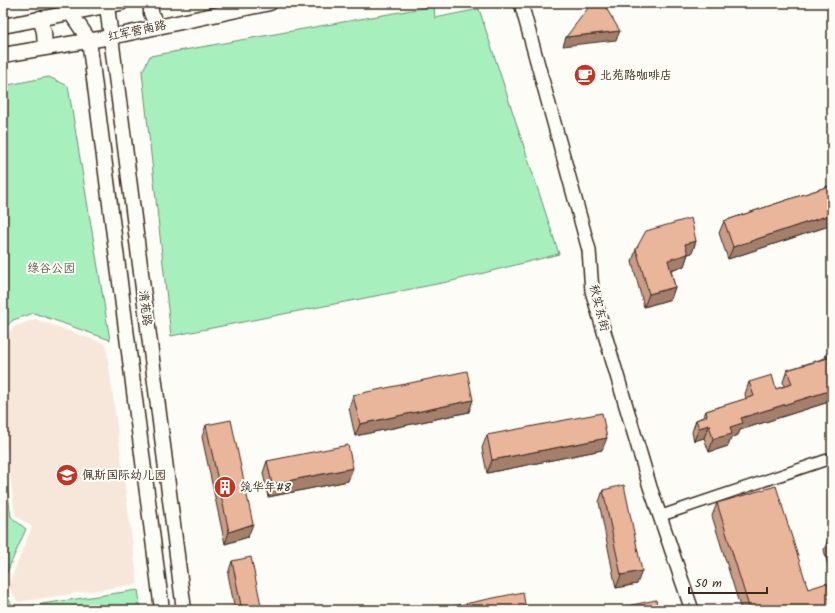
<svg xmlns="http://www.w3.org/2000/svg" width="835" height="613" font-family="Kalam,'LXGW WenKai TC',sans-serif">
<style>
.built{fill:#f7e7db}
.green{fill:#a7f0be;stroke:#718d6e}
.lines{fill:none;stroke-linecap:round;stroke-linejoin:round}
.minor-casing{stroke:#3b2a1e;stroke-width:13}
.tertiary-casing{stroke:#3b2a1e;stroke-width:16}
.secondary-casing{stroke:#3b2a1e;stroke-width:17}
.minor{stroke:#fdfcf7;stroke-width:10}
.tertiary{stroke:#fdfcf7;stroke-width:13}
.secondary{stroke:#fdfcf7;stroke-width:14}
.wall{fill:#c89c85;stroke:#3b2a1e}
.shaded-wall{fill:#a37f6c;stroke:#3b2a1e}
.building{fill:#e9b59b;stroke:#3b2a1e}
.labels{text-anchor:middle;dominant-baseline:central;stroke-width:4;stroke-linejoin:round;paint-order:stroke}
.street-label{font-size:12px;fill:#3b2a1e;stroke:#fdfcf7}
.poi-label{font-size:12px;fill:#3b2a1e;stroke:#fdfcf7;text-anchor:start}
.park-label{font-size:12px;fill:#565c46;stroke:#fdfcf7}
</style>
<rect width="100%" height="100%" fill="#fdfcf7"/>
<filter id="ink" filterUnits="userSpaceOnUse"><feTurbulence type="fractalNoise" baseFrequency=".025" numOctaves="2"/><feDisplacementMap in="SourceGraphic" scale="8" xChannelSelector="R" yChannelSelector="G"/><feConvolveMatrix kernelMatrix="1 2 1 2 8 2 1 2 1" color-interpolation-filters="sRGB"/></filter>
<g filter="url(#ink)">
<path class="built" d="M 35,319 L 106,344 L 138,584 L 18,602 L 8,586 L 32,527 L 15,515 L 5,435 L 3,349 L 5,337 L 14,327 Z"/>
<path class="green" d="M 434,6 L 435,18 L 479,9 L 559,254 L 452,281 L 171,336 L 142,72 L 150,56 Z
M 49,77 L 68,86 L 110,340 L 34,313 L 13,320 L 3,330 L 3,86 Z
M 3,459 L 11,517 L 26,529 L 3,581 Z
M 3,590 L 14,608 L 138,590 L 141,610 L 3,610 Z"/>
<g class="lines">
<g class="minor-casing">
<path id="minor" d="M 660,516 L 832,458"/>
</g>
<g class="tertiary-casing">
<path id="tertiary" d="M 521,3 L 589,250 L 592,291 L 650,487 L 692,610"/>
</g>
<g class="secondary-casing">
<path id="secondary" d="M 151,3 L 151,13 L 157,26
M 107,6 L 184,610
M 70,12 L 89,40 L 162,610
M 40,18 L 44,32 L 45,48
M 3,26 L 121,3
M 3,55 L 111,37 L 270,3"/>
</g>
<use href="#minor" class="minor"/>
<use href="#tertiary" class="tertiary"/>
<use href="#secondary" class="secondary"/>
</g>
<path class="wall" d="M 832,185 L 832,225 L 728,259 L 719,233 L 724,221 Z
M 696,241 L 692,253 L 688,254 L 684,266 L 671,270 L 675,287 L 671,299 L 644,307 L 632,262 L 636,249 Z
M 832,352 L 832,401 L 740,430 L 738,435 L 731,438 L 728,446 L 709,452 L 704,438 L 694,441 L 692,432 L 696,420 L 703,417 L 706,411 L 746,399 L 745,394 L 749,382 L 776,389 L 784,386 L 783,382 L 787,370 L 825,358 L 826,354 Z
M 353,395 L 469,412 L 355,436 L 349,408 Z
M 206,425 L 248,537 L 225,544 L 202,437 Z
M 487,435 L 602,450 L 487,473 L 482,448 Z
M 267,461 L 348,481 L 268,497 L 263,473 Z
M 603,490 L 637,584 L 616,588 L 599,502 Z
M 717,503 L 808,589 L 832,610 L 741,610 L 712,516 Z
M 832,536 L 832,569 L 829,569 L 824,550 L 829,537 Z
M 232,561 L 262,610 L 235,610 L 228,574 Z"/>
<path class="shaded-wall" d="M 620,31 L 616,40 L 563,46 L 566,37 Z
M 832,214 L 832,225 L 728,259 L 733,247 Z
M 696,241 L 692,253 L 688,254 L 684,266 L 663,272 L 668,260 L 685,244 Z
M 675,287 L 671,299 L 644,307 L 649,294 Z
M 832,390 L 832,401 L 740,430 L 738,435 L 731,438 L 728,446 L 709,452 L 713,439 L 741,418 Z
M 473,400 L 469,412 L 355,436 L 360,424 Z
M 709,425 L 704,438 L 694,441 L 699,428 Z
M 607,438 L 602,450 L 487,473 L 492,460 Z
M 353,468 L 348,481 L 268,497 L 272,484 Z
M 253,524 L 248,537 L 225,544 L 229,532 Z
M 832,560 L 832,569 L 829,569 Z
M 642,571 L 637,584 L 616,588 L 621,575 Z"/>
<path class="building" d="M 592,3 L 603,3 L 620,31 L 566,37 Z
M 832,185 L 832,214 L 733,247 L 724,221 Z
M 691,218 L 696,241 L 685,244 L 688,254 L 668,260 L 675,287 L 649,294 L 636,249 L 646,231 Z
M 832,352 L 832,390 L 741,418 L 743,423 L 730,427 L 732,434 L 713,439 L 709,425 L 699,428 L 696,420 L 707,416 L 706,411 L 754,396 L 749,382 L 772,375 L 776,389 L 792,384 L 787,370 L 828,358 L 826,354 Z
M 467,371 L 473,400 L 360,424 L 353,395 Z
M 602,413 L 607,438 L 492,460 L 487,435 Z
M 231,420 L 253,524 L 229,532 L 206,425 Z
M 348,445 L 353,468 L 272,484 L 267,461 Z
M 624,485 L 642,571 L 621,575 L 603,490 Z
M 776,486 L 808,589 L 827,583 L 832,597 L 832,610 L 750,610 L 717,503 Z
M 832,536 L 832,552 L 829,537 Z
M 251,557 L 262,610 L 242,610 L 232,561 Z
M 523,592 L 526,610 L 435,610 Z
M 656,600 L 658,610 L 608,610 Z"/>
</g>
<defs>
<g id="cafe-disc" transform="scale(1.15)"><circle r="9.5" fill="#c8321e" stroke="#fdfcf7"/><path d="M-5.5-4.5H6V0H3Q3 3.5 0 3.5H-2.5Q-5.5 3.5-5.5 0ZM3-3.2v2h1.7v-2ZM-6 4.5H4V6H-6Z" fill="#fff"/></g>
<g id="school-disc" transform="scale(1.15)"><circle r="9.5" fill="#c8321e" stroke="#fdfcf7"/><path d="M0-5L7-2L0 1L-7-2ZM-4 1L0 2.5L4 1V4Q0 6-4 4Z" fill="#fff"/></g>
<g id="building-disc" transform="scale(1.15)"><circle r="9.5" fill="#c8321e" stroke="#fdfcf7"/><path d="M-4-6H4V6H1V3H-1V6H-4ZM-2.5-4.3h1.7v1.8h-1.7ZM.8-4.3h1.7v1.8H.8ZM-2.5-1h1.7V.8h-1.7ZM.8-1h1.7V.8H.8Z" fill="#fff"/></g>
</defs>
<g fill-rule="evenodd">
<use href="#cafe-disc" x="585" y="75"/>
<use href="#school-disc" x="67" y="475"/>
<use href="#building-disc" x="225" y="487"/>
</g>
<g class="labels">
<g class="street-label">
<text transform="translate(137 31) rotate(-12)">红军营南路</text>
<text transform="translate(145 308) rotate(83)">清苑路</text>
<text transform="translate(599 308) rotate(76)">秋实东街</text>
</g>
<g class="poi-label">
<text x="600" y="75">北苑路咖啡店</text>
<text x="82" y="475">佩斯国际幼儿园</text>
<text x="240" y="487">筑华年#8</text>
</g>
<g class="park-label">
<text x="51" y="268">绿谷公园</text>
</g>
</g>
<rect width="835" height="613" fill="none" stroke="#fdfcf7" stroke-width="16"/>
<rect x="8" y="8" width="819" height="597" fill="none" stroke="#3b2a1e" stroke-width="1.5" filter="url(#ink)"/>
<path d="M689 587v6h78v-6" fill="none" stroke="#3b2a1e" stroke-width="2"/>
<text x="695" y="587" font-size="12" fill="#3b2a1e" stroke="#fdfcf7" stroke-width="3" paint-order="stroke">50 m</text>
</svg>
